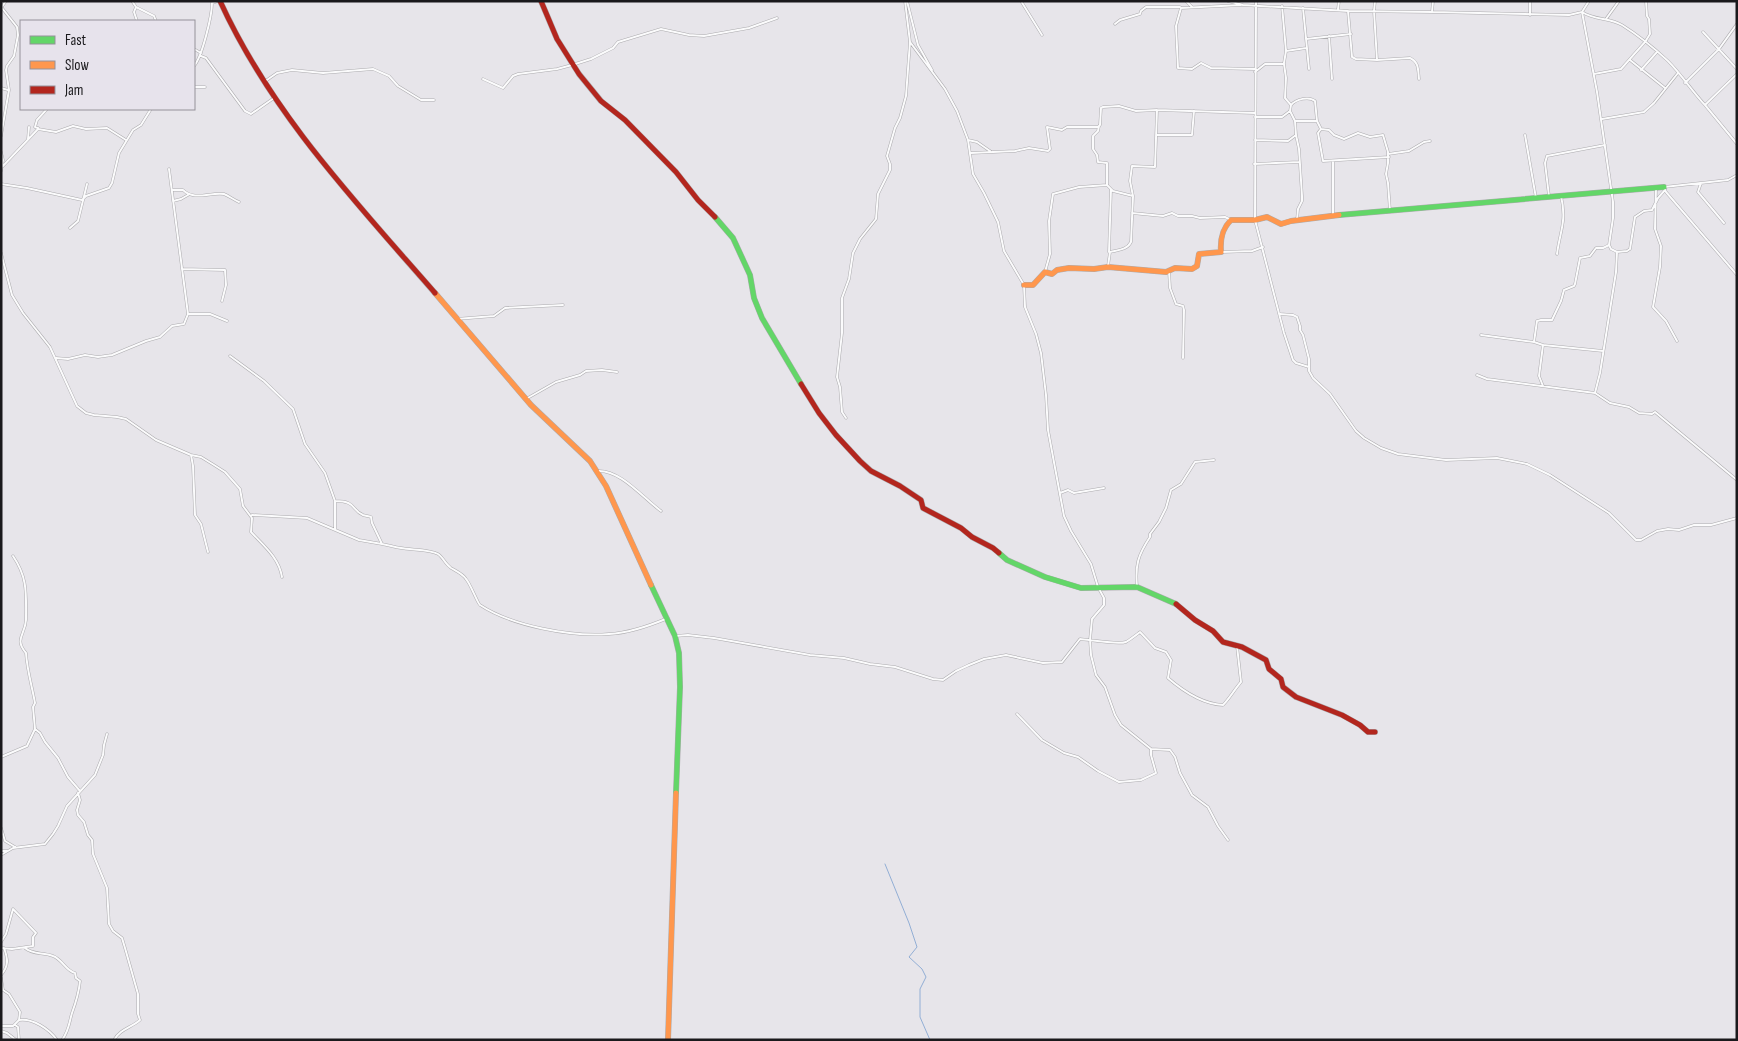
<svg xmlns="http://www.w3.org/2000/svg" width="1738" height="1041" font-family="'Sofia Sans Condensed',sans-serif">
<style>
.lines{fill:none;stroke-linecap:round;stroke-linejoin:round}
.stream{stroke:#92aed5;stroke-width:1}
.street-casing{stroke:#acabae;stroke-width:3}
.fast-casing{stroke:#acabae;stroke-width:6}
.slow-casing{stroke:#acabae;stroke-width:6}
.jam-casing{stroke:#acabae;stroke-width:6}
.street{stroke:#fbfbfc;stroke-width:2}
.fast{stroke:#63d668;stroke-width:5}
.slow{stroke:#ff974d;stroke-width:5}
.jam{stroke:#b3261e;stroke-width:5}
</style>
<rect width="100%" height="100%" fill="#e7e5ea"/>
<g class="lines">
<path class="stream" d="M 885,864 L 909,923 L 917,947 L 909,957 L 922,969 L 926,977 L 920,989 L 920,1017 L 930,1040"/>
<g class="street-casing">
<path id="street" d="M 132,1 L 136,7 L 154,16 L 156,21
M 905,1 L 910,42 L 945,89 L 957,111 L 968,140 L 973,174 L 984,193 L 998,222 L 1004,251 L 1024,285 L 1025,307 L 1036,334 L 1041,353 L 1046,395 L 1048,430 L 1064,516 L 1071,531 L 1091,564 L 1098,587 L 1104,598 L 1104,605 L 1092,619 L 1090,640 L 1091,655 L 1096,675 L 1105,687 L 1115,715 L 1121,725 L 1151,749 L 1170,750 L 1175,757 L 1180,773 L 1192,795 L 1208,807 L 1218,826 L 1228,840
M 907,1 L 918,45 L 932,70
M 1021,1 L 1042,35
M 1186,1 L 1192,7
M 1228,1 L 1243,5 L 1348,11 L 1432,12 L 1433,1
M 1256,1 L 1255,220 L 1284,333 L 1293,360 L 1296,363 L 1309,367
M 1375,1 L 1374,11 L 1377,60 L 1410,58 C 1419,62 1418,70 1419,79
M 1241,5 L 1181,8 L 1176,26 L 1178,68 L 1192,69 L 1201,63 L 1211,68 L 1255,69
M 1282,6 L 1286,51 L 1284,63
M 136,7 L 134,12 L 137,21
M 1,8 L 6,1
M 1303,8 L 1309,69
M 1338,9 L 1339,1
M 1348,11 L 1352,57 L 1356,59 L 1377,60
M 1432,12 L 1569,15 L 1582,12 L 1589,1
M 1582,12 L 1597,92 L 1613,202 L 1613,218 L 1609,245 L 1611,249 L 1617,252 L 1616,272 L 1600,373 L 1595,393 L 1610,403 L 1629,407 L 1639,413 L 1652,414 L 1655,412 L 1737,480
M 1582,12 C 1594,20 1610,18 1622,25 C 1638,35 1654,48 1668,61 C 1681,74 1692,91 1705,105 L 1737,74
M 1530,15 L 1530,1
M 1606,19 L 1619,1
M 1115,24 L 1120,20 L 1140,14 L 1141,11 L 1146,7 L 1180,7
M 1703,32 L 1737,69
M 1329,36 L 1332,79
M 1306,39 L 1351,34
M 194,49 L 201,53
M 1286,51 L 1306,48
M 201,56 L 206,58 L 245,111 L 251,114 L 274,98
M 1630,60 L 1665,88
M 194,66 C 202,57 212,16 212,3 L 218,1
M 1641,70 L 1657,52
M 1255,72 L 1265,64 L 1284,64 L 1286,78 L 1285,98 L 1291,105 L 1290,111 L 1295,121 L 1296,135 L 1299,149 L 1302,196 L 1302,201 L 1298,209 L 1297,220
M 1594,74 L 1621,69 L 1645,42 L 1650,34 L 1649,19 L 1647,16 L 1646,1
M 483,79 L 503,88 L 513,76 L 518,74 L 557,69 L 572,65 L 591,59 L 613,48 L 618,42 L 661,29 L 689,35 L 704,36 L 749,28 L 777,18
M 264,82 L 277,73 L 292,70 L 323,73 L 373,69 L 389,76 L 398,86 L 421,100 L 434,100
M 1685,83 L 1719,49 L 1737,24
M 194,87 L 205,87
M 1,88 L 8,90
M 1291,105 C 1296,99 1309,96 1315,101 L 1317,121 L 1321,129 L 1318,133 L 1323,161 L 1389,157
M 1705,105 L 1737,144
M 1255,117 L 1282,117 L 1290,111
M 1602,119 L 1644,112 L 1654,103 L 1678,73
M 1295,121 L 1317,121
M 1099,126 L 1098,131 L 1093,136 L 1093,149 L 1097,155 L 1098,162 L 1107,163 L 1107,185 L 1113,191 L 1133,196 L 1131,242 C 1127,250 1118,250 1110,252 L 1108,266
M 38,128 L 35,127 L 37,120 L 47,109
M 1321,129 L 1329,130 L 1334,135 L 1344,139 L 1358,133 L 1370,137 L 1383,135 L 1388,152 L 1388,163 L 1386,174 L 1388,183 L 1390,211
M 1156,135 L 1192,135 L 1194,111
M 1525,135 L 1536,198
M 1,136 L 9,90 L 6,70 L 7,66 L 14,56 L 18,35 L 17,27 L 2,8
M 28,139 L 29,127
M 968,140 L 977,142 L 990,151
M 1255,140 L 1288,141 L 1296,135
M 1,152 L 3,160 L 1,171
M 971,153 L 1015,151 L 1029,148 L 1048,151 L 1050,149 L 1047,127 L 1062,130 L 1067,127 L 1098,127 L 1100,125 L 1101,108 L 1103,107 L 1119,106 L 1136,111 L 1157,110
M 1388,154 L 1409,151 L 1424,142 L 1430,141
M 1333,161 L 1333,216
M 1254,164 L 1299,162
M 3,166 L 38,129 L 56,132 L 73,126 L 86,129 L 107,128 L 126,140
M 1737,175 L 1728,180 L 1664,187 L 1666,192 L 1737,275
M 1701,183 L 1698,192 L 1724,223
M 1,184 L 27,188 L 82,200 L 86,196 L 109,188 L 112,183 L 119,153 L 133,130 L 141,125 L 151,109
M 1656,188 L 1655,229 L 1661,246 L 1660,267 L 1653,307 L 1666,321 L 1677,341
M 173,190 L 183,190 C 194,201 210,192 224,194 C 229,196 234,200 239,202
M 1133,196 L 1130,181 L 1132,166 L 1155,167 L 1157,110 L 1255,113
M 1549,196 L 1545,163 L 1547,156 L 1605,145
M 173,201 L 181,199 L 188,195
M 1132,213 L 1163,216 L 1172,213 L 1178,216 L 1192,216 L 1200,218 L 1225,217 L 1231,220
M 70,228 L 78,221 L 87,184
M 1109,252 L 1111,189
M 1222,252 L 1252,251 L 1263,247
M 1617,252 L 1627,251 L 1630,249 L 1635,217 L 1644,211 L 1652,210 L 1658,198 L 1665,190
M 1,253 L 12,295 L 23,313 L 50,347 L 77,406 L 86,413 L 94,415 L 117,417 L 126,419 L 156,440 L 191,455 L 201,457 L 214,465 L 225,472 L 240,489 L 243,506 L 252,518 L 251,532 C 264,546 279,558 282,577
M 1557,254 C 1560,231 1567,221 1561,196
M 182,269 L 225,270 L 226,285 L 222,301
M 1169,271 L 1170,288 L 1176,304 L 1183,306 L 1184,310 L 1183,358
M 1045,272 L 1050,254 L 1049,221 L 1053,194 L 1079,187 L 1107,185
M 189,314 L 210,314 L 227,321
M 1280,314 L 1293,315 L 1297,317 L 1300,326 L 1300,330 L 1303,335 L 1309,359 L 1309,371 L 1313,378 L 1330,394 L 1356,431 L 1364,438 L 1381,448 L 1398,454 L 1446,460 L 1497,458 L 1527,464 L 1550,475 L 1609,513 L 1636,540 L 1641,540 L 1657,531 L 1668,529 L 1679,530 L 1694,525 L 1711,525 L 1737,518
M 456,319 L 494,316 L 505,308 L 563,305
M 1481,335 L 1534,342 L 1537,321 L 1541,320 L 1552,320 L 1561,301 L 1564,290 L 1574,286 L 1575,284 L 1580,258 L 1590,256 L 1596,248 L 1603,248 L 1609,245
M 1534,342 L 1543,345 L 1539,376 L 1543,386
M 1543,345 L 1603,351
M 230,356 L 264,381 L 293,409 L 305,444 L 325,473 L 335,501 C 357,501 351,510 363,515 C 366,516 369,516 371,517 L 372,523 L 382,544 C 388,545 394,547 401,548 C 411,550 430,549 438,554 C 443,557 445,564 451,568 C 456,571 463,574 466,579 C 470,583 478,604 480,605 C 512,626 571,637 609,634 C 629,633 649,626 668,618
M 56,358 L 68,359 L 85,355 L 98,357 L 112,355 L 146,341 L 160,337 L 172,326 L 184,324 L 188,314 L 169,169
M 1477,375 L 1487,379 L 1595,393
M 526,399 L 556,382 L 580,375 L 586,371 L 602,370 L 617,372
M 846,418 L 842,412 L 840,387 L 837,377 L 842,333 L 842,298 L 849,279 L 853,253 L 860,239 L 876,219 L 878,194 L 890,170 L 890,164 L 887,156 L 895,128 L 900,118 L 906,96 L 910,42
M 191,455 L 193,466 L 195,515 L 201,524 L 208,552
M 597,471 C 620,469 643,498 661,511
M 1060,493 L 1068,490 L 1074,493 L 1104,488
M 252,515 L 307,518 L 359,540 L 382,544
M 335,529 L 335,501
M 1137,587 C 1135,565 1138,555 1150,537 L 1150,534 L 1159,522 L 1166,508 L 1171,490 L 1181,484 L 1195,462 L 1214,460
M 675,636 L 688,635 L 714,638 L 810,655 L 844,658 L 870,664 L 895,667 L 933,679 L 943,680 L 956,671 L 969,665 L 984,659 L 1006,655 L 1043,663 L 1062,662 L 1080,639 C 1091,640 1118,645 1126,642 C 1131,639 1136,635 1140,632 L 1155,648 L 1166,652 L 1171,660 L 1168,678 C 1183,691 1203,704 1223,705 C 1230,698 1234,690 1241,682 L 1237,646
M 1017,714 L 1042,740 L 1064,753 L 1078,757 L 1098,771 L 1119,782 L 1141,780 L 1156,773 L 1151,755 L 1151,749
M 35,729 L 40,733 L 45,742 L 58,758 L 68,777 L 80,791
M 1,757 L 27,746 L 35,729 L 33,707 L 35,703 C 32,686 27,670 26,653 C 14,639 25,635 26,620 C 26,594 28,578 13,556
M 78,793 L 80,800 L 77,810 L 78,815 L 84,822 L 88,835 L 92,840 L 93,854 L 107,888 L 109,924 L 113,931 L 122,938 L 125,948 L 138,994 L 138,1014 L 140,1020 C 131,1028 120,1029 114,1040
M 1,828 L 5,841 L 15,847
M 1,851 L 7,851
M 1,855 L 13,848 L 45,844 L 53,834 L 58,826 L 67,806 L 95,775 L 103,755 L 104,745 L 107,734
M 1,942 L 6,934 L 13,909 L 36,933 L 33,937 L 33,946 L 12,949 L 1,948
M 25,948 C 33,955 43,952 53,956 C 62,959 66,971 75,973 L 76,978 L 80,981 C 79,992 76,1002 72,1013 C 69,1023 69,1031 62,1040
M 1,975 C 9,966 8,959 4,948
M 1,978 L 3,990 L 9,994 L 20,1012 L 19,1020
M 15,1025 L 18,1027 L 19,1040
M 1,1026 L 13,1026 L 19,1020 C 33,1018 49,1029 57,1040
M 1,1031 L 7,1033 L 16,1040"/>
</g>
<g class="fast-casing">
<path id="fast" d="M 1339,215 L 1664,187
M 715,217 L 733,238 L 750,275 L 754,298 L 762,318 L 801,384
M 999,553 L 1007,560 L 1045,577 L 1081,588 L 1137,587 L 1176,604
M 651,585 L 675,636 L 679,653 L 680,687 L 676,793"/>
</g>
<g class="slow-casing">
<path id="slow" d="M 1024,285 L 1033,285 L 1045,272 L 1052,274 L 1057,270 L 1069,268 L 1094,269 L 1108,267 L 1166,272 L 1175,268 L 1192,269 L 1197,266 L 1199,254 L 1221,252 C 1220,239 1222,229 1231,220 L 1255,220 L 1267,217 L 1281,224 L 1291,221 L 1339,215
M 435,293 L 531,405 L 590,461 L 606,486 L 651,585
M 668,1040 L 676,793"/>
</g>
<g class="jam-casing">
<path id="jam" d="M 220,1 C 271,113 355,201 435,293
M 541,1 L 557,39 L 579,74 L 601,101 L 625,120 L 676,172 L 698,200 L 715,217
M 801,384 L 819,413 L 836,435 L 860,461 L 871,471 L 900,486 L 921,500 L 923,508 L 961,528 L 972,537 L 993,548 L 999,553
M 1176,604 L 1195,620 L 1213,631 L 1223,642 L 1242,647 L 1266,660 L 1269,669 L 1281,679 L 1283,687 L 1296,697 L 1342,715 L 1360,725 L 1368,732 L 1375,732"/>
</g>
<use href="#street" class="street"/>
<use href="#fast" class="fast"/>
<use href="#slow" class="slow"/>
<use href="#jam" class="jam"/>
</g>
<rect width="1738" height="1041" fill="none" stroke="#1a191c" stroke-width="5"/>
<rect x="20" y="20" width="175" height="90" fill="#e7e3ec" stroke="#959299"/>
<rect x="30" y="36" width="25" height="8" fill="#63d668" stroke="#959299"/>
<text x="65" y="45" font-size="15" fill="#1a191c">Fast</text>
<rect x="30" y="61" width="25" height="8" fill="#ff974d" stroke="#959299"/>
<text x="65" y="70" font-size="15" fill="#1a191c">Slow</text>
<rect x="30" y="86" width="25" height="8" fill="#b3261e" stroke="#959299"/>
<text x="65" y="95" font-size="15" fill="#1a191c">Jam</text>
</svg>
